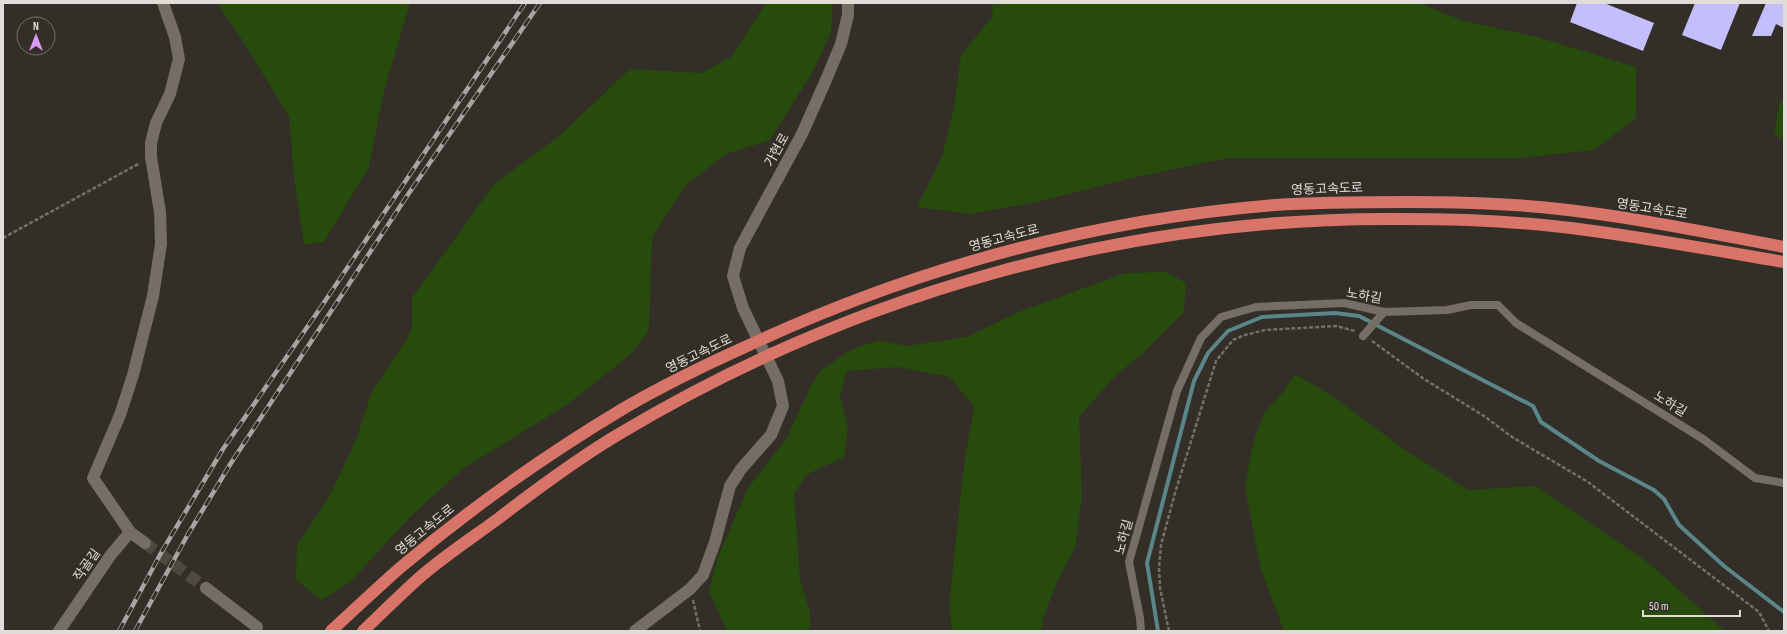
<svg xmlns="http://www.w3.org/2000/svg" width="1787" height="634" font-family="'Sofia Sans Condensed','Noto Sans KR',sans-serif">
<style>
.green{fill:#264b0d}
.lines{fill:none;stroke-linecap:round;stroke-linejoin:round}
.stream{stroke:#5a868a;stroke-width:4}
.building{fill:#c3bffd}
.minor-tunnel{stroke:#4d4842;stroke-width:12;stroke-dasharray:12 6;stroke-linecap:butt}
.path{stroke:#736f69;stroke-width:2.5;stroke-dasharray:4 2;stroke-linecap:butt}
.service{stroke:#746e65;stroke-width:8}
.minor{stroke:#746e65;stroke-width:12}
.motorway{stroke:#d97468;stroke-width:12}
.rail-casing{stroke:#a8a49f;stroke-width:4.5}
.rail{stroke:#332e27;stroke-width:3;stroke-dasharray:9;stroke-linecap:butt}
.labels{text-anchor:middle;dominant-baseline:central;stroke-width:4;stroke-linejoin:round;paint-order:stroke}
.street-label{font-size:13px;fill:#e0ddd8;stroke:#332e27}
</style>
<rect width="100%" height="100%" fill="#332e27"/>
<path class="green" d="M 217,3 L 410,3 L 384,91 L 369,167 L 324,242 L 304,245 L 294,178 L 289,117 L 241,38 Z
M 766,3 L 833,3 L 831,32 L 812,73 L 770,140 L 726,154 L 686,185 L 652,237 L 649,331 L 630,355 L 568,404 L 464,468 L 411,516 L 353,579 L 322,600 L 296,580 L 297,545 L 328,499 L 356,440 L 372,391 L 407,339 L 412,327 L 412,298 L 494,184 L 558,137 L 630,69 L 701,73 L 732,56 Z
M 993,3 L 1419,3 L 1464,21 L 1537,37 L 1636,67 L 1636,118 L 1594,150 L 1519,158 L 1228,158 L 1127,179 L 1041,201 L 971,214 L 917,207 L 942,157 L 954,108 L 961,55 L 992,17 Z
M 1784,100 L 1784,141 L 1774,134 L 1779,103 Z
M 1166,272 L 1186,283 L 1184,312 L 1143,353 L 1113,378 L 1079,417 L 1082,497 L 1075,548 L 1057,582 L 1044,615 L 1041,631 L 952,631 L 949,606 L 964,464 L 974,407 L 950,377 L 898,367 L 847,371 L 840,396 L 848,428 L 844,457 L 806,475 L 794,494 L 800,579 L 810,612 L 810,631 L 727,631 L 709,591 L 718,557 L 748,488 L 786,439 L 811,386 L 820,371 L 852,349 L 879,340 L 906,346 L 967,337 L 1016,313 L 1125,273 Z
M 1295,374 L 1334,397 L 1404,449 L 1468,490 L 1536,486 L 1649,563 L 1725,631 L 1284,631 L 1260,567 L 1245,487 L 1253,443 L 1264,413 L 1279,397 Z"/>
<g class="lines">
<path class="stream" d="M 1158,631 L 1147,563 L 1194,381 L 1208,353 L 1228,331 L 1262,317 L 1335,313 L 1359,316 L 1533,406 L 1541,422 L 1599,461 L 1654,490 L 1664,499 L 1679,525 L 1724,566 L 1784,612"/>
</g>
<path class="building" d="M 1577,3 L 1604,3 L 1654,23 L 1643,51 L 1570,22 Z
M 1695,3 L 1740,3 L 1721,50 L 1682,35 Z
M 1766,3 L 1784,3 L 1784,28 L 1776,24 L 1771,36 L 1752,36 Z"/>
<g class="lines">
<path class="minor-tunnel" d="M 145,543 L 206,588"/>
<path class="path" d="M 3,238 L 140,163
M 1372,341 L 1424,379 L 1484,416 L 1512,437 L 1588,482 L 1759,612 L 1769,631
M 693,600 L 700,631
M 1169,631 L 1160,588 L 1159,567 L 1161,545 L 1175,493 L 1216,361 L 1233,340 L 1245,335 L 1265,330 L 1336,326 L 1355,331"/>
<path class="service" d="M 1363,336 L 1384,312
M 1141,631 L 1140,618 L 1129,562 L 1177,391 L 1201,338 L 1221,317 L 1256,307 L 1344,303 L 1384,312 L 1447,310 L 1471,305 L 1498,305 L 1516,323 L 1703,439 L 1755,478 L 1784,483"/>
<path class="minor" d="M 130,532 L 93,478 L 120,415 L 133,375 L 153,296 L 161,244 L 160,212 L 151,157 L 151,143 L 156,123 L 170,94 L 179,59 L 175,37 L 163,3
M 206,588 L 257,627
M 59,631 L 110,556 L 130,532 L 145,543
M 635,631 L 690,589 L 703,575 L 715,542 L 730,486 L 741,469 L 771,435 L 783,406 L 778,381 L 743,308 L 733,276 L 740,248 L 802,134 L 826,80 L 841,44 L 848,15 L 848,3"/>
<path class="motorway" d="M 331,631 C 354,610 377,588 401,567 C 471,508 547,454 626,407 C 664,385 705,365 745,347 C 912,269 1091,220 1275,205 C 1320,202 1364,202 1409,202 C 1459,202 1509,203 1559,209 C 1634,217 1709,233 1784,247
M 363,631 C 382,613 400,595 419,578 C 444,556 472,538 499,518 C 538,488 577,459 619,434 C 854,293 1128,216 1402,219 C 1458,219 1516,221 1571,228 C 1643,237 1713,250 1784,262"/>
<g class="rail-casing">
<path id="rail" d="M 119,631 L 161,553 L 223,449 L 319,310 L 525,3
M 135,631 L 187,536 L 231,463 L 409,193 L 540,3"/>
</g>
<use href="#rail" class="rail"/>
</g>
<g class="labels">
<g class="street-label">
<text transform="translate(777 150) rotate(-61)">가현로</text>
<text transform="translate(1327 189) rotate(-2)">영동고속도로</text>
<text transform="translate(1652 209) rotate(9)">영동고속도로</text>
<text transform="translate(1004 238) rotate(-15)">영동고속도로</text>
<text transform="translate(1364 296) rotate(10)">노하길</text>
<text transform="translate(699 354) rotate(-26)">영동고속도로</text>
<text transform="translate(1670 404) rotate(32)">노하길</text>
<text transform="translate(425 530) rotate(-39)">영동고속도로</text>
<text transform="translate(1124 537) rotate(-75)">노하길</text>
<text transform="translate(87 565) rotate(-55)">작골길</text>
</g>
</g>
<rect width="1787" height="634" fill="none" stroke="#e0ddd8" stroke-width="8"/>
<g transform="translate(36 36)"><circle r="19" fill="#332e27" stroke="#78746e"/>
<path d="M0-3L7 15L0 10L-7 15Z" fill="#d89bf8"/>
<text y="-6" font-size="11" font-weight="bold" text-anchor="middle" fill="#e0ddd8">N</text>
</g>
<path d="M1643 610v6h97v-6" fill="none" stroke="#e0ddd8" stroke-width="2"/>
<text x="1649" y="610" font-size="12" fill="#e0ddd8" stroke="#332e27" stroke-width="3" paint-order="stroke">50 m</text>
</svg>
